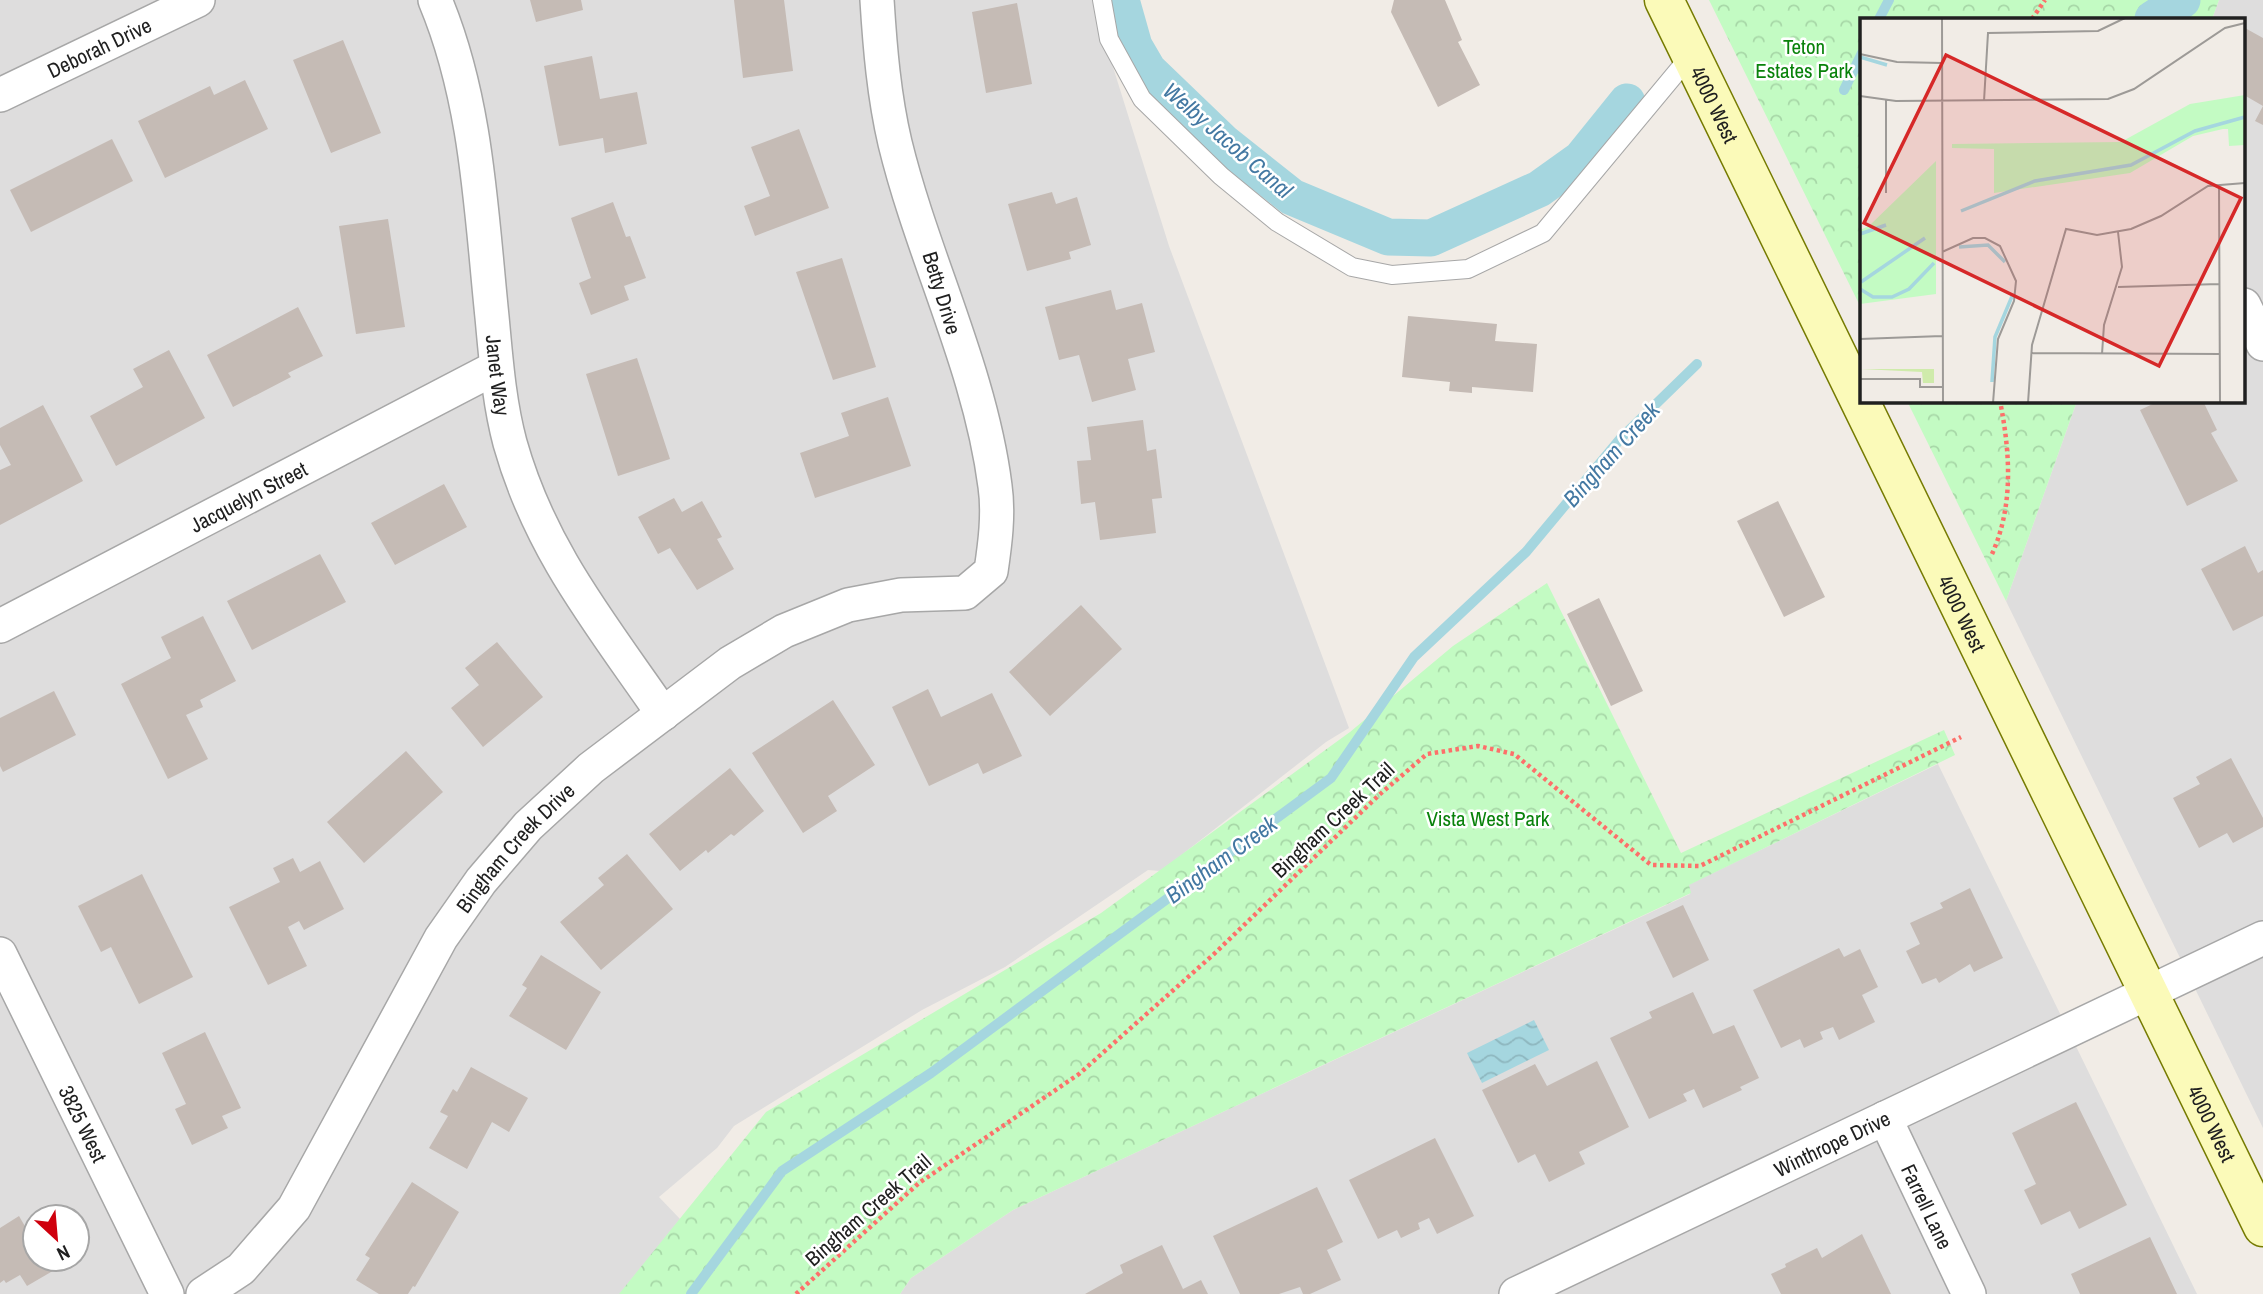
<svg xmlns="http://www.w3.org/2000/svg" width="2263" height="1294" font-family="'Archivo Narrow',sans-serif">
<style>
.residential{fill:#dedddd;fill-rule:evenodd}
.park{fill:url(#park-crowns)}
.water{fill:url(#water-waves)}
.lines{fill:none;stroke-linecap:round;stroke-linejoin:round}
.stream{stroke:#a5d6df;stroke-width:10}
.canal{stroke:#a5d6df;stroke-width:37}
.building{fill:#c5bbb5}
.service-casing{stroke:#a7a7a7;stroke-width:20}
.minor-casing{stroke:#a7a7a7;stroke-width:36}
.secondary-casing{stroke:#767b02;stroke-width:41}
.path{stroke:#fd706a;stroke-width:4.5;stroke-dasharray:3.5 3.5;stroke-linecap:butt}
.service{stroke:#fff;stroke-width:18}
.minor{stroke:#fff;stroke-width:33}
.secondary{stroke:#fbfab9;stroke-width:38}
.labels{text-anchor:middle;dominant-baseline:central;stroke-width:5;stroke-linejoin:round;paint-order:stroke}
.park-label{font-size:21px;fill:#09820b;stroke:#fff}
.street-label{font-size:21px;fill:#202020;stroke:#fff}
.water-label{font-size:23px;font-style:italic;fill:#4378a2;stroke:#fff}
.inset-river{fill:none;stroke:#a5d6df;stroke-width:3.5}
.inset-road{fill:none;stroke:#9d9a97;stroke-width:2}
.view{fill:#d62828;fill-opacity:0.15;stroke:#d62828;stroke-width:3.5}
.inset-edge{fill:none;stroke:#202020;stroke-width:3.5}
</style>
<defs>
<pattern id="park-crowns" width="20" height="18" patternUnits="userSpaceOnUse" patternTransform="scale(1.75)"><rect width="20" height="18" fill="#c3fbc3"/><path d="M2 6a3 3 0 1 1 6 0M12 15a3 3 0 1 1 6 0" fill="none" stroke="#a7d7a7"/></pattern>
<pattern id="water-waves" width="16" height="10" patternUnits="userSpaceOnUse" patternTransform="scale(1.75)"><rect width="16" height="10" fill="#a5d6df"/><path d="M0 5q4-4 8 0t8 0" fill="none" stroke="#8eb7bf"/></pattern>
</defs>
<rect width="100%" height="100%" fill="#f1ece6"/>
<path class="residential" d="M 0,0 L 1092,0 L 1169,246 L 1349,728 L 1326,742 L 1161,871 L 1148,870 L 1005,967 L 922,1010 L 734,1126 L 717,1148 L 659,1197 L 680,1219 L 623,1294 L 0,1294 ZM 35,1217 L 77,1217 L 77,1259 L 35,1259 Z
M 2219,0 L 2263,0 L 2263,1128 L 2006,601 L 2077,401 L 2244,401 L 2244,19 L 2212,19 Z
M 1938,764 L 2197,1294 L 900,1294 L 911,1278 L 1013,1210 L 1690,894 L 1688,885 Z"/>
<path class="park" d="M 1709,0 L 2219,0 L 2212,19 L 1862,19 L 1862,310 Z
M 1907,401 L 2077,401 L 2006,601 Z
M 1547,583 L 1681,853 L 1944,730 L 1955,755 L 1689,885 L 1691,893 L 1013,1210 L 911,1278 L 900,1294 L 619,1294 L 766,1112 L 1101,913 L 1350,732 L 1453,646 Z"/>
<path class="water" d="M 1534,1020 L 1549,1050 L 1482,1083 L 1467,1053 Z"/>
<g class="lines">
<path class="stream" d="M 1879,19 L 1889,0
M 1844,90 L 1862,53
M 691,1294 L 782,1171 L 931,1073 L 1331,778 L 1414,657 L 1526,552 L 1621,438 L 1697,364"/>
<path class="canal" d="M 1121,0 L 1134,46 L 1148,70 L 1224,143 L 1292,197 L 1388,237 L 1431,238 L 1539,189 L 1581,159 L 1627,102
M 2153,19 L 2182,0"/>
</g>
<path class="building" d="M 530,0 L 581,0 L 583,10 L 536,22 Z
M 734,0 L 784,0 L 793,71 L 743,78 Z
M 1394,0 L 1445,0 L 1462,40 L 1458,42 L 1480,85 L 1438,107 L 1391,12 Z
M 1017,3 L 1032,84 L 986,93 L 972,12 Z
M 2245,28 L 2263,38 L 2263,125 L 2255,121 L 2263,106 L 2244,95 Z
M 343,40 L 381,133 L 331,153 L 293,60 Z
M 592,56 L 600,99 L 637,92 L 647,144 L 605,153 L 603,138 L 559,146 L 544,66 Z
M 245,80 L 268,129 L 165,178 L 138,121 L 210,86 L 214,95 Z
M 799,129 L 829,208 L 755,236 L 744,206 L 770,196 L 751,147 Z
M 112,139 L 133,181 L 31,232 L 10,190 Z
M 1052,192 L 1056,204 L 1077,197 L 1091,245 L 1069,252 L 1071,259 L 1027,271 L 1008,204 Z
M 613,202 L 626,237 L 630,236 L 646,278 L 624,286 L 629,300 L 591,315 L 579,283 L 591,278 L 571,218 Z
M 388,219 L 405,327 L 356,334 L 339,226 Z
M 842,258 L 876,367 L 833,380 L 796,272 Z
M 1111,290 L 1116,310 L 1142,303 L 1155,352 L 1128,359 L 1136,390 L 1092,402 L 1079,355 L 1059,360 L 1045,307 Z
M 298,307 L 323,356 L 288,373 L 291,377 L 233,407 L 207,355 Z
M 1408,316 L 1497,324 L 1495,341 L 1537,344 L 1533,392 L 1472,387 L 1472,393 L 1449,391 L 1450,382 L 1402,377 Z
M 169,350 L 205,418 L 116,466 L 90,416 L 143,387 L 133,369 Z
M 637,358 L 670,459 L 618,476 L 586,374 Z
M 888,397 L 911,466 L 815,498 L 800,453 L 849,436 L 841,413 Z
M 2159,401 L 2203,401 L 2217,430 L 2211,433 L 2238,481 L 2187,506 L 2140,410 Z
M 43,405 L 83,481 L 0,525 L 0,470 L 11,465 L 0,445 L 0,428 Z
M 1143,420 L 1147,451 L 1156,449 L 1162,498 L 1152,499 L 1156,533 L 1100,540 L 1095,502 L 1081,504 L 1077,461 L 1091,460 L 1087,427 Z
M 444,484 L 467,527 L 395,565 L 371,523 Z
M 674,498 L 682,512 L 702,501 L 722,537 L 717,539 L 734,569 L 697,590 L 670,548 L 658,554 L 638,517 Z
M 1778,501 L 1825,597 L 1784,617 L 1737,521 Z
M 2245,546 L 2258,573 L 2263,570 L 2263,616 L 2233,631 L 2201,569 Z
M 320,554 L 346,602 L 252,650 L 227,601 Z
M 1599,598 L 1643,691 L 1611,706 L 1567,614 Z
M 1081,605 L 1122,649 L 1050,716 L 1009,672 Z
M 203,616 L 236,681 L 200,700 L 203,707 L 186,715 L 208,759 L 168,779 L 121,684 L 171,658 L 161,637 Z
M 497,642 L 543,697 L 483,747 L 451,708 L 479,685 L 465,668 Z
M 928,689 L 941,717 L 992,693 L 1022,756 L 983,774 L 978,763 L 929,786 L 892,707 Z
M 54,691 L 76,735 L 3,772 L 0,766 L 0,718 Z
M 833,700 L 875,765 L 828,796 L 837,811 L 803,833 L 752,753 Z
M 406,751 L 443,792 L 364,863 L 327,822 Z
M 2231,758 L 2263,818 L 2263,827 L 2233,843 L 2227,833 L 2199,848 L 2173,798 L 2200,784 L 2196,777 Z
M 730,768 L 764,811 L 734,836 L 731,834 L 708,853 L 706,850 L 680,871 L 649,834 Z
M 627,854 L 673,909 L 601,970 L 560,922 L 604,885 L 598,878 Z
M 293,858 L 300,872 L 320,861 L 344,909 L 304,930 L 299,921 L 288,927 L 307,966 L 268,985 L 229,907 L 280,882 L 273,868 Z
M 142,874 L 193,977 L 139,1004 L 111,947 L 101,952 L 78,906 Z
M 1970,888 L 2003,958 L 1974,972 L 1970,964 L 1939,983 L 1936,978 L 1922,984 L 1906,951 L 1920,944 L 1910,923 L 1943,908 L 1940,903 Z
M 1683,905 L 1709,960 L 1673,978 L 1646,922 Z
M 1839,948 L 1844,957 L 1860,949 L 1878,987 L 1862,995 L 1875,1022 L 1839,1040 L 1833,1027 L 1820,1032 L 1823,1039 L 1804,1048 L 1800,1039 L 1781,1048 L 1753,990 Z
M 541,955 L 601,992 L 566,1050 L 509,1016 L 527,988 L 522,985 Z
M 1693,992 L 1713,1034 L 1734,1025 L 1759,1078 L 1740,1087 L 1742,1090 L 1703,1108 L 1694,1089 L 1683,1094 L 1687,1101 L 1649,1119 L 1610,1038 L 1652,1018 L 1649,1012 Z
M 205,1032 L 241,1108 L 222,1116 L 228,1128 L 192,1145 L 175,1109 L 186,1104 L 162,1053 Z
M 1597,1061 L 1629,1127 L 1579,1152 L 1585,1164 L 1549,1182 L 1535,1154 L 1518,1163 L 1482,1090 L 1535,1064 L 1547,1086 Z
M 471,1067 L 528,1098 L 509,1132 L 492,1122 L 467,1169 L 429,1148 L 448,1116 L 440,1112 L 453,1089 L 457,1092 Z
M 2076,1102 L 2127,1205 L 2079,1229 L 2070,1211 L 2041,1225 L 2024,1190 L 2036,1184 L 2012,1133 Z
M 1435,1138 L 1474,1216 L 1437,1234 L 1429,1218 L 1418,1223 L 1420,1229 L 1401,1238 L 1397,1230 L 1378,1239 L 1349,1180 Z
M 412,1182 L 459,1212 L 415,1287 L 413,1286 L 408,1294 L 379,1294 L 356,1280 L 370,1258 L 365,1255 Z
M 1317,1187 L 1343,1242 L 1327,1250 L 1341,1280 L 1310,1294 L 1303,1294 L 1300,1287 L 1279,1294 L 1240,1294 L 1213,1236 Z
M 19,1216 L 30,1235 L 35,1232 L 35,1259 L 60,1259 L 63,1265 L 27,1286 L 20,1275 L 6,1283 L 4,1280 L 0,1283 L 0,1228 Z
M 1862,1234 L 1891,1294 L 1781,1294 L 1771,1274 L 1786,1267 L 1785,1264 L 1817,1248 L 1822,1258 Z
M 2150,1237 L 2177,1294 L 2080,1294 L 2071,1274 Z
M 1162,1245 L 1183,1289 L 1201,1280 L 1208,1294 L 1085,1294 L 1123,1273 L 1120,1265 Z"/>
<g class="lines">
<g class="service-casing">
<path id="service" d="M 1102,0 L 1109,39 L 1142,99 L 1221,176 L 1277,222 L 1352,267 L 1392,275 L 1468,269 L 1543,233 L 1691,55"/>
</g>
<g class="minor-casing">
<g id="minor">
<path id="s1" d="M 435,0 C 477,100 481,210 492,317 C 496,359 499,402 510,443 C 540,550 601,624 663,714"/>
<path id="s2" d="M 0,95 L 198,0"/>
<path d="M 2244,305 L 2263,344"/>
<path id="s3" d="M 0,626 L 495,368"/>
<path id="s4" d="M 0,954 L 167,1294"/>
<path id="s5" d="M 1885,1118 L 1969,1294"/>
<path id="s6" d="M 203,1294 L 241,1269 L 294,1208 L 441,938 L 481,881 L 528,826 L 591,768 L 730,663 L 784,631 L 848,605 L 901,595 L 965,593 L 991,571 C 995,544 999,514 995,486 C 980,368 923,258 895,143 C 884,96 880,48 877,0"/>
<path id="s7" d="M 1516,1294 L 2263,938"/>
</g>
</g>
<g class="secondary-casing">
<g id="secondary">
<path id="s8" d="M 1664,0 C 1863,410 2062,819 2263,1227"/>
</g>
</g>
<path class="path" d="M 2032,19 L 2045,0
M 1992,554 C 2014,505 2010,452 2000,401
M 796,1294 L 919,1183 L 1079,1074 L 1214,954 L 1379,795 L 1427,754 L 1478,746 L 1514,754 L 1651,865 L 1700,866 L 1961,737"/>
<use href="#service" class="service"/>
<use href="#minor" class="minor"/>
<use href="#secondary" class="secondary"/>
</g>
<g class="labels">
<g class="park-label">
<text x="1804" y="46">Teton<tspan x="1804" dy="24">Estates Park</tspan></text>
<text x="1488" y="818">Vista West Park</text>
</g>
<g class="street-label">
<text stroke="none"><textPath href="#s2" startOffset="110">Deborah Drive</textPath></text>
<text stroke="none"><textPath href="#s8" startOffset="116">4000 West</textPath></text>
<text transform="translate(942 293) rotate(73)">Betty Drive</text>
<text stroke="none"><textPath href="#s1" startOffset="382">Janet Way</textPath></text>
<text stroke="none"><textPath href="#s3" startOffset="280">Jacquelyn Street</textPath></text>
<text stroke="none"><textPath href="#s8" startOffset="682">4000 West</textPath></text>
<text transform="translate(1333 820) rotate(-43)">Bingham Creek Trail</text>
<text stroke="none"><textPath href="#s6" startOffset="551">Bingham Creek Drive</textPath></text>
<text stroke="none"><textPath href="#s8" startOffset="1250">4000 West</textPath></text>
<text stroke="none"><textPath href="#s4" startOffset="189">3825 West</textPath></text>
<text stroke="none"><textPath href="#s7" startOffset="350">Winthrope Drive</textPath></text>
<text stroke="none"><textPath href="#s5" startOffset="98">Farrell Lane</textPath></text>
<text transform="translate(868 1210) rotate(-41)">Bingham Creek Trail</text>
</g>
<g class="water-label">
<text transform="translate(1228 140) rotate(41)">Welby Jacob Canal</text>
<text transform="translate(1611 454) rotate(-48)">Bingham Creek</text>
<text transform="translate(1221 859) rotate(-36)">Bingham Creek</text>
</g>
</g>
<g transform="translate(1860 18)">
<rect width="385" height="385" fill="#f1ece6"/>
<path d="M 1,351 L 74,351 L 74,365 L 63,365 L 62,354 Z" fill="#cfebab"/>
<path d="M 385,77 L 385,127 L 369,128 L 368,111 L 363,111 L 333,118 L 270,155 L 134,175 L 134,131 L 92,130 L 92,126 L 261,124 L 330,86 ZM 76,143 L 76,276 L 0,286 L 0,212 L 9,208 Z" fill="#c3fbc3"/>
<path class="inset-river" d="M 0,39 L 27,47M 101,193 L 175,163 L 271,147 L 335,113 L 385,99M 0,216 L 26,207M 99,229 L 128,227 L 145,244M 1,264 L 65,220M 0,271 L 13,279 L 32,279 L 49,271 L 74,245M 132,364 L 135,319 L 153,276"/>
<path class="inset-road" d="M 82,0 L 83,385M 0,36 L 37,44 L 82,45M 0,78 L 36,83 L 248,81 L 274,71 L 365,10 L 385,5M 26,82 L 26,175M 124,83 L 128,15 L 238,13 L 265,0M 359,167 L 360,385M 82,234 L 113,220 L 125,220 L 140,228 L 156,263 L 154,283 L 138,321 L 133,385M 258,269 L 359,266M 0,321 L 82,318M 171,335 L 360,336M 242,336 L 244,307 L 262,249 L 258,214M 0,361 L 60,361 L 60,369 L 83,369M 168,385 L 172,327 L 206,211 L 237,217 L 271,211 L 301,198 L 348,168 L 385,165"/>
<path class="view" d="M 86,37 L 381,180 L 299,348 L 4,205 Z"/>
<rect width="385" height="385" class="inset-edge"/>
</g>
<g transform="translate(56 1238) rotate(154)"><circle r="33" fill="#ffffff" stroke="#a6a6a6" stroke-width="2"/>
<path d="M0-5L12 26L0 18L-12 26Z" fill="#cf000d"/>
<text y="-10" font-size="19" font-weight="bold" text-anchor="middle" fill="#202020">N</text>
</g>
</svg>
